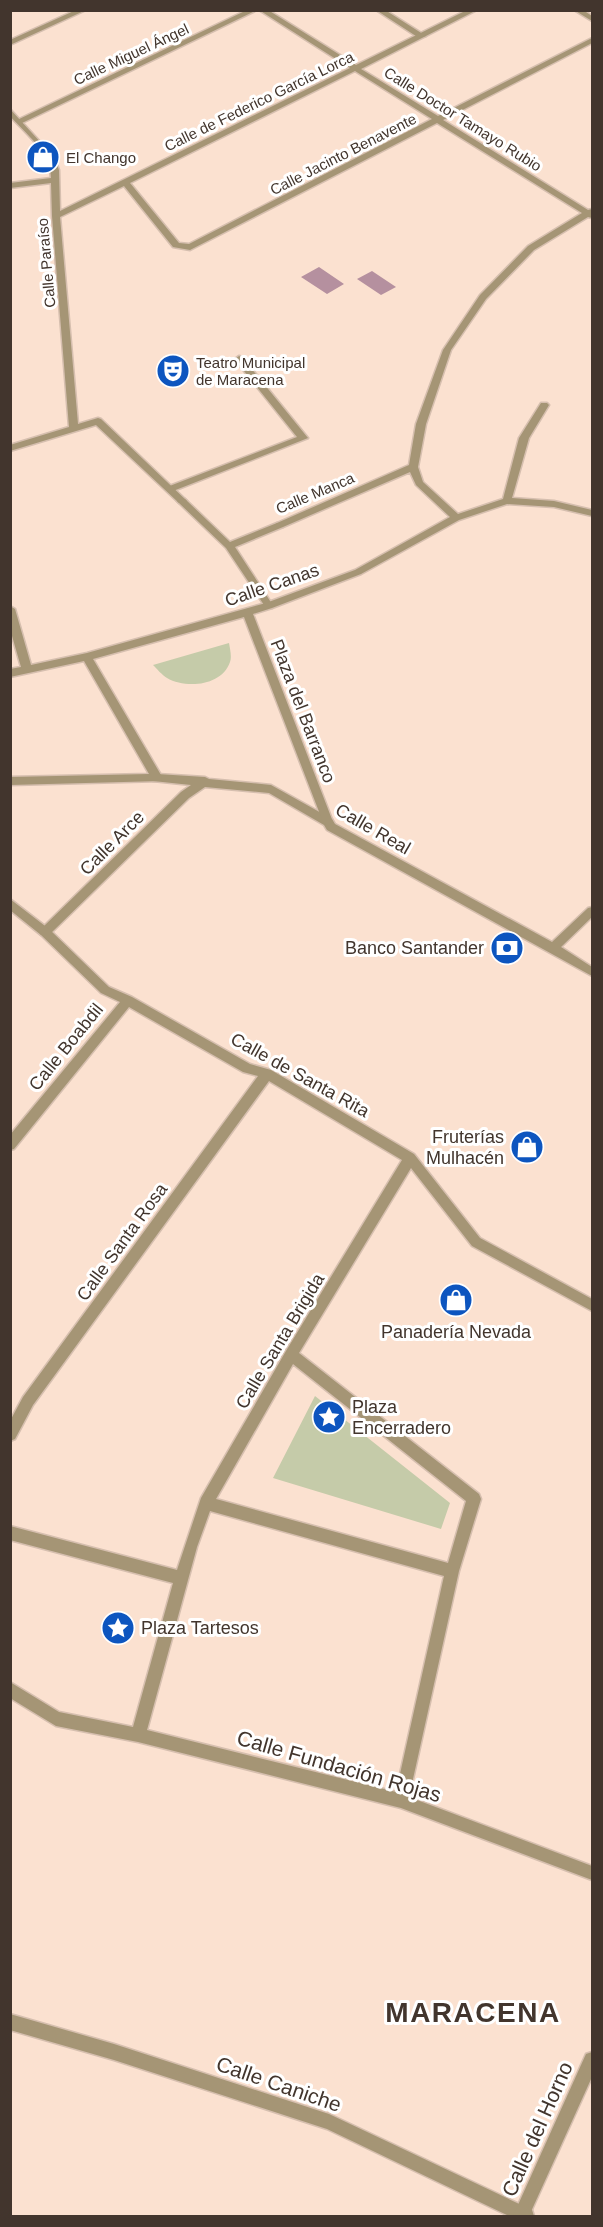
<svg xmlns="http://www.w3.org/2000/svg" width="603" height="2227" font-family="Arial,sans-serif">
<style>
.green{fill:#c5cba9}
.water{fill:#b5909f}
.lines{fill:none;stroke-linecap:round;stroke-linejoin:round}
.service-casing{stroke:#d6bfaf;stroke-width:3}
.pedestrian-casing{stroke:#d6bfaf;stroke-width:3}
.minor-casing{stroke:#d6bfaf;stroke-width:3}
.tertiary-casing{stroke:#d6bfaf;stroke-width:3}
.service{fill:#a59575;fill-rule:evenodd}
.pedestrian{fill:#a59575;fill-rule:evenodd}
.minor{fill:#a59575;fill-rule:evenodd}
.tertiary{fill:#a59575;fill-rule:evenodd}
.labels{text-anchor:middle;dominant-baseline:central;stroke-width:6;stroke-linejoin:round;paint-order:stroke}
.far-street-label{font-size:15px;fill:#42352d;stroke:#fff}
.far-poi-label{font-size:15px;fill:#42352d;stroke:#fff;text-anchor:start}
.street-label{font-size:18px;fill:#42352d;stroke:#fff}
.poi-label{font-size:18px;fill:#42352d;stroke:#fff;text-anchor:end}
.near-street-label{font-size:21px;fill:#42352d;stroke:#fff}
.near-district-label{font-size:28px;font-weight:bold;letter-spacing:1.5px;fill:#42352d;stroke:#fff}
</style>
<rect width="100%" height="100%" fill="#fbe1d0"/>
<path class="green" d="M 229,643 C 230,649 232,657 230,662 C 222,686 186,689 167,678 C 162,675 157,669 153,665 Z
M 315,1396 L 450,1503 L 441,1529 L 273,1478 Z"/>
<path class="water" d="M 319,267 L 344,284 L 327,294 L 301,277 Z
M 372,271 L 396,287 L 381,295 L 357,279 Z"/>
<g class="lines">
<g class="service-casing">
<path id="service" d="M 239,356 L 242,357 L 308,438 L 173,491 L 167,491 L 167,487 L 297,437 L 236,361 L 235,359 Z"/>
</g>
<g class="pedestrian-casing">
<path id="pedestrian" d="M 247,10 L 257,10 L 22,123 L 15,121 Z
M 376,10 L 385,10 L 426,36 L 419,38 Z
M 182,498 L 185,499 L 230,542 L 277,523 L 283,523 L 283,527 L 235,547 L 272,604 L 272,608 L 266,608 L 226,548 L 179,503 L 177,501 Z
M 157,774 L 205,777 L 209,779 L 271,785 L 332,819 L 335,824 L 552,942 L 588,908 L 592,907 L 592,917 L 561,947 L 592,967 L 592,976 L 327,830 L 324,825 L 269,793 L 205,787 L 189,798 L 49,935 L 41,935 L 39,932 L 41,929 L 181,792 L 191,785 L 153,781 L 152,778 L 153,775 Z"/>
</g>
<g class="minor-casing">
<path id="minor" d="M 76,10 L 86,10 L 10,45 L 10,40 Z
M 259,10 L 268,10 L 356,65 L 467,10 L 477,10 L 361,69 L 438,116 L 592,38 L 592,43 L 443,120 L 588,210 L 592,209 L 592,218 L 588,217 L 534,250 L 486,299 L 451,350 L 426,424 L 418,467 L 423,482 L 458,514 L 503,499 L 519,438 L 541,403 L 547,403 L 549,405 L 529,438 L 512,498 L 554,501 L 592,510 L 592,516 L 554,507 L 507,504 L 459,520 L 361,574 L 272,608 L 253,614 L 333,822 L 328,826 L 323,822 L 244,617 L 93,659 L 161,775 L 162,778 L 161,781 L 10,785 L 10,777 L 149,774 L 84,661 L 10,677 L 10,669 L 21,667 L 10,629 L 10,606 L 15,609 L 31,665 L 87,653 L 266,603 L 355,570 L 450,517 L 416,485 L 410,472 L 283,527 L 277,527 L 275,525 L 277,523 L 409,465 L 416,424 L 443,350 L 480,295 L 528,246 L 582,213 L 437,123 L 190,250 L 173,247 L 124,186 L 60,217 L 78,424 L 98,418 L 101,419 L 187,501 L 185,503 L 179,503 L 96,425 L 10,451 L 10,445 L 69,427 L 52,216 L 51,183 L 10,188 L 10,183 L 51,178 C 51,153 26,134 10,116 L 10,109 L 54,157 L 59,170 L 60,211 L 350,68 ZM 355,71 L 432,119 L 189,244 L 179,243 L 130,183 Z
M 574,10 L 583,10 L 592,16 L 592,21 Z
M 10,899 L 49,929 L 109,987 L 132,997 L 250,1064 L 271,1070 L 414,1154 L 480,1238 L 592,1299 L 592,1311 L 472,1246 L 411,1168 L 299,1353 L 479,1494 L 481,1499 L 459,1571 L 409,1797 L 592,1866 L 592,1880 L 401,1808 L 138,1742 L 56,1726 L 10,1698 L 10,1682 L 59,1712 L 133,1727 L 173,1583 L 10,1540 L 10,1526 L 177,1570 L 201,1498 L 286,1351 L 402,1160 L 269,1081 L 33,1405 L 15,1439 L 10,1441 L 10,1421 L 23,1397 L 258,1076 L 243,1072 L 129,1007 L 14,1149 L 10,1150 L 10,1135 L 120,1002 L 101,993 L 41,935 L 10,910 ZM 293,1364 L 466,1501 L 448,1563 L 216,1499 ZM 210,1511 L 444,1576 L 396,1792 L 147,1730 L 197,1547 Z
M 10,2014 L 114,2044 L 329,2114 L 532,2210 L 534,2216 L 509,2216 L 327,2129 L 114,2060 L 10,2030 Z"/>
</g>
<g class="tertiary-casing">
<path id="tertiary" d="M 592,2052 L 592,2077 L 529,2216 L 513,2216 L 586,2054 Z"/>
</g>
<use href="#service" class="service"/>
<use href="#pedestrian" class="pedestrian"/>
<use href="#minor" class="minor"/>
<use href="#tertiary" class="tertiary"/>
</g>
<defs>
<g id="shop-disc" transform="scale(1.725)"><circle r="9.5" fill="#0d55bf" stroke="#fff"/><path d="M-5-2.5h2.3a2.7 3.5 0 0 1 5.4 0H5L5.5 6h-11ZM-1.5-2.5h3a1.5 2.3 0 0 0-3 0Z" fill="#fff"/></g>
<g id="theatre-disc" transform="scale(1.725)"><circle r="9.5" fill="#0d55bf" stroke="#fff"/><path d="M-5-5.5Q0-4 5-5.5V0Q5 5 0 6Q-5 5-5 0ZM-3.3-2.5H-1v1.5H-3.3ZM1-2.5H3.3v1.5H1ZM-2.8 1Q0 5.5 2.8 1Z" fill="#fff"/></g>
<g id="bank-disc" transform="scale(1.725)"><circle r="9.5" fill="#0d55bf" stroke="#fff"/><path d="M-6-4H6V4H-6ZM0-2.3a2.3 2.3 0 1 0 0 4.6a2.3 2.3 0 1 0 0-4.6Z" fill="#fff"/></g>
<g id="sight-disc" transform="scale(1.725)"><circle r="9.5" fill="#0d55bf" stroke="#fff"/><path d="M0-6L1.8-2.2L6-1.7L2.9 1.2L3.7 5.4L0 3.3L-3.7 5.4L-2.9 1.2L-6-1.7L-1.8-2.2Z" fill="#fff"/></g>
</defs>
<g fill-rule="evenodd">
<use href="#shop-disc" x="43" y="157"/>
<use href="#theatre-disc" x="173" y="371"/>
<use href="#bank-disc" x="507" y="948"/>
<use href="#shop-disc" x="527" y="1147"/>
<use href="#shop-disc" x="456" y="1300"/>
<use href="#sight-disc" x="329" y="1417"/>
<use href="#sight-disc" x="118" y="1628"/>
</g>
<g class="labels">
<g class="far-street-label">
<text transform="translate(131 54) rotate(-25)">Calle Miguel Ángel</text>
<text transform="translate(259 101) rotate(-26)">Calle de Federico García Lorca</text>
<text transform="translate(463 119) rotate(32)">Calle Doctor Tamayo Rubio</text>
<text transform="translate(343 154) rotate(-27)">Calle Jacinto Benavente</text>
<text transform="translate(46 263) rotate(-95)">Calle Paraíso</text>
<text transform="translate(315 493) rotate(-23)">Calle Manca</text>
</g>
<g class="far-poi-label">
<text x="66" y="157">El Chango</text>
<text x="196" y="362">Teatro Municipal<tspan x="196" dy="17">de Maracena</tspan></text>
</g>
<g class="street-label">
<text transform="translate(272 585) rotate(-19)">Calle Canas</text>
<text transform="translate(303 711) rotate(69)">Plaza del Barranco</text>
<text transform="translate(373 829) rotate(30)">Calle Real</text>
<text transform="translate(112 843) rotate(-45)">Calle Arce</text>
<text transform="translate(66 1047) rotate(-51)">Calle Boabdil</text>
<text transform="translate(300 1075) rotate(29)">Calle de Santa Rita</text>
<text transform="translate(122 1242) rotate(-54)">Calle Santa Rosa</text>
<text transform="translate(280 1341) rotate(-59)">Calle Santa Brigida</text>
</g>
<g class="poi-label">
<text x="484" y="948">Banco Santander</text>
<text x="504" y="1137">Fruterías<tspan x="504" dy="21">Mulhacén</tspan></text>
<text x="456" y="1332" text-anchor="middle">Panadería Nevada</text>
<text x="352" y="1407" text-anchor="start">Plaza<tspan x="352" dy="21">Encerradero</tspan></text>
<text x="141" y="1628" text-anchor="start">Plaza Tartesos</text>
</g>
<g class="near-street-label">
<text transform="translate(339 1766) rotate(16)">Calle Fundación Rojas</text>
<text transform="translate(279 2084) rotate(19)">Calle Caniche</text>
<text transform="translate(537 2129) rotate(-66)">Calle del Horno</text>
</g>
<g class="near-district-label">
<text x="473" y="2012">MARACENA</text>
</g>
</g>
<rect width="603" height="2227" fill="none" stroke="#42352d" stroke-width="24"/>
</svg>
